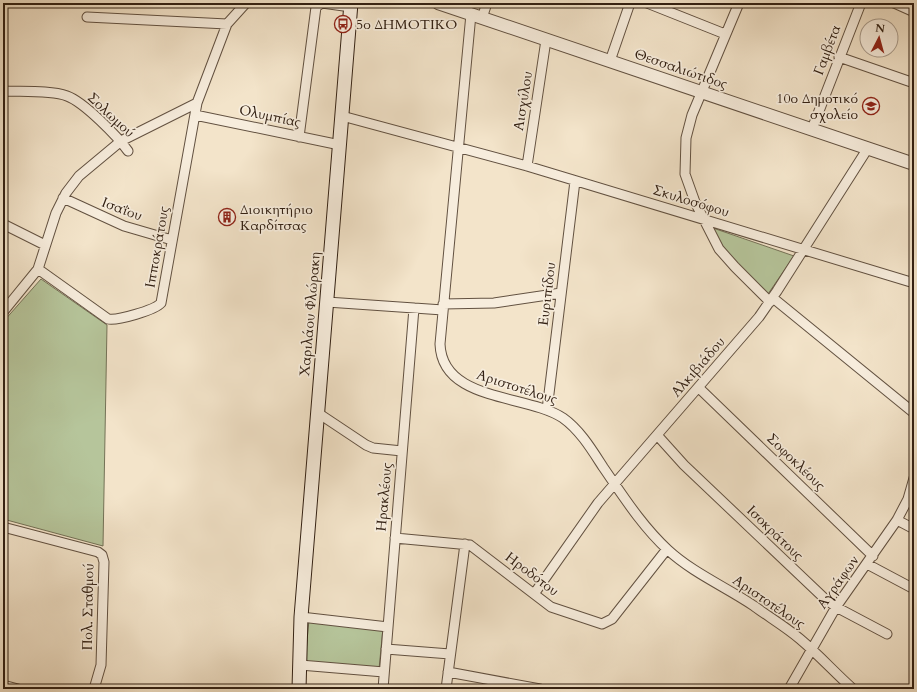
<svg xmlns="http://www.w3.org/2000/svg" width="917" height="692" font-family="Cardo,serif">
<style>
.green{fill:#b6c59b;stroke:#747257}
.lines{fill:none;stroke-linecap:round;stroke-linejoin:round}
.minor-casing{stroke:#625141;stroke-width:11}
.tertiary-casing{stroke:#625141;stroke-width:14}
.secondary-casing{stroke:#322013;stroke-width:15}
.minor{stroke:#f7eddd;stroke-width:9}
.tertiary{stroke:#f7eddd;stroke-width:12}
.secondary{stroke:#f7eddd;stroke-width:13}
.labels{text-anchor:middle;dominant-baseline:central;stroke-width:3.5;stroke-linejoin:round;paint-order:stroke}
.poi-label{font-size:14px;fill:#322013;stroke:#f7eddd;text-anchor:start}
.street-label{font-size:14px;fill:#322013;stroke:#f7eddd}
</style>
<rect width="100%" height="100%" fill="#f3e4ca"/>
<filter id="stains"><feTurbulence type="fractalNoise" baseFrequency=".005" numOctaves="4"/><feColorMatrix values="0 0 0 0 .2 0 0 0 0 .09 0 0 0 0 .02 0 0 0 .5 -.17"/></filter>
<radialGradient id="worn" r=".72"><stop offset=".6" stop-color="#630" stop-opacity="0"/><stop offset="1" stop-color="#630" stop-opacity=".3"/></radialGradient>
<path class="green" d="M 710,227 L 794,256 L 768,294 L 729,255 Z
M 41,279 L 107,325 L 103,546 L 3,519 L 3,322 Z
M 309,620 L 383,628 L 379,669 L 305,662 Z"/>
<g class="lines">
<g class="minor-casing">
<path id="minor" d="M 647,3 L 725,34
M 739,3 L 692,115 L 686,138 L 685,174 L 695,202 L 719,249 L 735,267 L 770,302
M 894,3 L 914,12
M 471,14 L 440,344 C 442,402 527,394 563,418 C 580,430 592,450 603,467 C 623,496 642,526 668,550 C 693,573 726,587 754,606 C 769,617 786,627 800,639 C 819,655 835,673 853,689
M 87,17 L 227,24
M 482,18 L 487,3
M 839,57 L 914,83
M 610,61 L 630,3
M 3,91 C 21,92 50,90 67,96 C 84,102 118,137 128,151
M 195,115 L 340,145
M 342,116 L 527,166 L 914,283
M 812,129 L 861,3
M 299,137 L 316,7 L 322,3 L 351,7
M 527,166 L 546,40
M 63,198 L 124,226 L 172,240
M 3,224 L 45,245
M 38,269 L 108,319 C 117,321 155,310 161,303 L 197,103 L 227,24 L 246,3
M 773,298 L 914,413
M 327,302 L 443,310
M 443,304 L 494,303 L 561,293
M 3,312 L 38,269 L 56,213 L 66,193 L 79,176 L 121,141 L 197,103
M 699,388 L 873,556
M 547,410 L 575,181
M 318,413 L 366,445 L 373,448 L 402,451
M 657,435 L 684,465 L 823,597 L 836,607 L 887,634
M 908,499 L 914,478
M 897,520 L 914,529
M 3,527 L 98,552 L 102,555 L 104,562 L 101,665 L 94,689
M 395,538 L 470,545 L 551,607 L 602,624 L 612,619 L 667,549
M 867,564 L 914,589
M 534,594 L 598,503 L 759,317 L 777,291 L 868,148
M 301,617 L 388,627
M 386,649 L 450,654
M 300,665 L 384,672
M 448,672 L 540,689
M 3,685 L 18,689
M 383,689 L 414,308
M 446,689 L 465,544
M 789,689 L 836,607 L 897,520 L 908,499 L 914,494"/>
</g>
<g class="tertiary-casing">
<path id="tertiary" d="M 438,3 L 914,164"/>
</g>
<g class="secondary-casing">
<path id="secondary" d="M 299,689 L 301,617 L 351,3"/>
</g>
<use href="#minor" class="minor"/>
<use href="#tertiary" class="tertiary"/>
<use href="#secondary" class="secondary"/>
</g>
<defs>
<g id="bus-ring" transform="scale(0.9)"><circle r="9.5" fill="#f7eddd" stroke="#8f2418" stroke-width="1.5"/><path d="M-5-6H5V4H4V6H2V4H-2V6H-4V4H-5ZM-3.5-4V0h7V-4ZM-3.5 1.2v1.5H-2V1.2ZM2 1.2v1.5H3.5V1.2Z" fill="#8f2418"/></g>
<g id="school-ring" transform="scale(0.9)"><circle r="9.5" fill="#f7eddd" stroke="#8f2418" stroke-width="1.5"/><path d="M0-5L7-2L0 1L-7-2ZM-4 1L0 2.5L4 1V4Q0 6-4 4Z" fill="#8f2418"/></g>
<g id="building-ring" transform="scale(0.9)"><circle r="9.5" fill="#f7eddd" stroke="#8f2418" stroke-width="1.5"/><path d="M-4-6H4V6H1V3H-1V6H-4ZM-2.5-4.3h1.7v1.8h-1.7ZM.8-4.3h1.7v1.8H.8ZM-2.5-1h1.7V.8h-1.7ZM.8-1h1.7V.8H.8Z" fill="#8f2418"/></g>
</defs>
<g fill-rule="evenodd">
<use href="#bus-ring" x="343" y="24"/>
<use href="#school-ring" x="871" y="106"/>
<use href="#building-ring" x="227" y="217"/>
</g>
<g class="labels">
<g class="poi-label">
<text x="356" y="24">5ο ΔΗΜΟΤΙΚΟ</text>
<text x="858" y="98" text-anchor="end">10ο Δημοτικό<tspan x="858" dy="16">σχολείο</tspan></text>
<text x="240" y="209">Διοικητήριο<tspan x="240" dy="16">Καρδίτσας</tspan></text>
</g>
<g class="street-label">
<text transform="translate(827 50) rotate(-69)">Γαμβέτα</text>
<text transform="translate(681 69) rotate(19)">Θεσσαλιώτιδος</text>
<text transform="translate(523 101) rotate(-81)">Αισχύλου</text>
<text transform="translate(111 115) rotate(43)">Σολωμού</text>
<text transform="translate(270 116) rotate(12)">Ολυμπίας</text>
<text transform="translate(691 201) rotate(17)">Σκυλοσόφου</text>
<text transform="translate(122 209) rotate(21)">Ισαΐου</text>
<text transform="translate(157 247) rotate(-80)">Ιπποκράτους</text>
<text transform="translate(547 294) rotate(-83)">Ευριπίδου</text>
<text transform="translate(310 314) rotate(-85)">Χαριλάου Φλώρακη</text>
<text transform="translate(698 367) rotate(-49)">Αλκιβιάδου</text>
<text transform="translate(517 387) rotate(18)">Αριστοτέλους</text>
<text transform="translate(796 462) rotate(44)">Σοφοκλέους</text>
<text transform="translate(384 497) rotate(-85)">Ηρακλέους</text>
<text transform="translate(775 533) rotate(44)">Ισοκράτους</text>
<text transform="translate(532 574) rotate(37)">Ηροδότου</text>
<text transform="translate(838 582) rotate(-55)">Αγράφων</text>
<text transform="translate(769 602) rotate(34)">Αριστοτέλους</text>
<text transform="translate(88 607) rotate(-89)">Πολ. Σταθμού</text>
</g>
</g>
<rect width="917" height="692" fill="none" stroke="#f3e4ca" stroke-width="16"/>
<rect x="4" y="4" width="909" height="684" fill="none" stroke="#322013" stroke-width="2"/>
<rect x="8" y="8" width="901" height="676" fill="none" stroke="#322013"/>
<g transform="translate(879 38) rotate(6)"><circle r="19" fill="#f7eddd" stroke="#a89b8c"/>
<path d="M0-3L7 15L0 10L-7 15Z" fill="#8f2418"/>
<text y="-6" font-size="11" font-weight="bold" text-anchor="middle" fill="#322013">N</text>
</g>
<rect width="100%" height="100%" filter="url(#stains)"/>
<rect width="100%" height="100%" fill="url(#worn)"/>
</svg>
